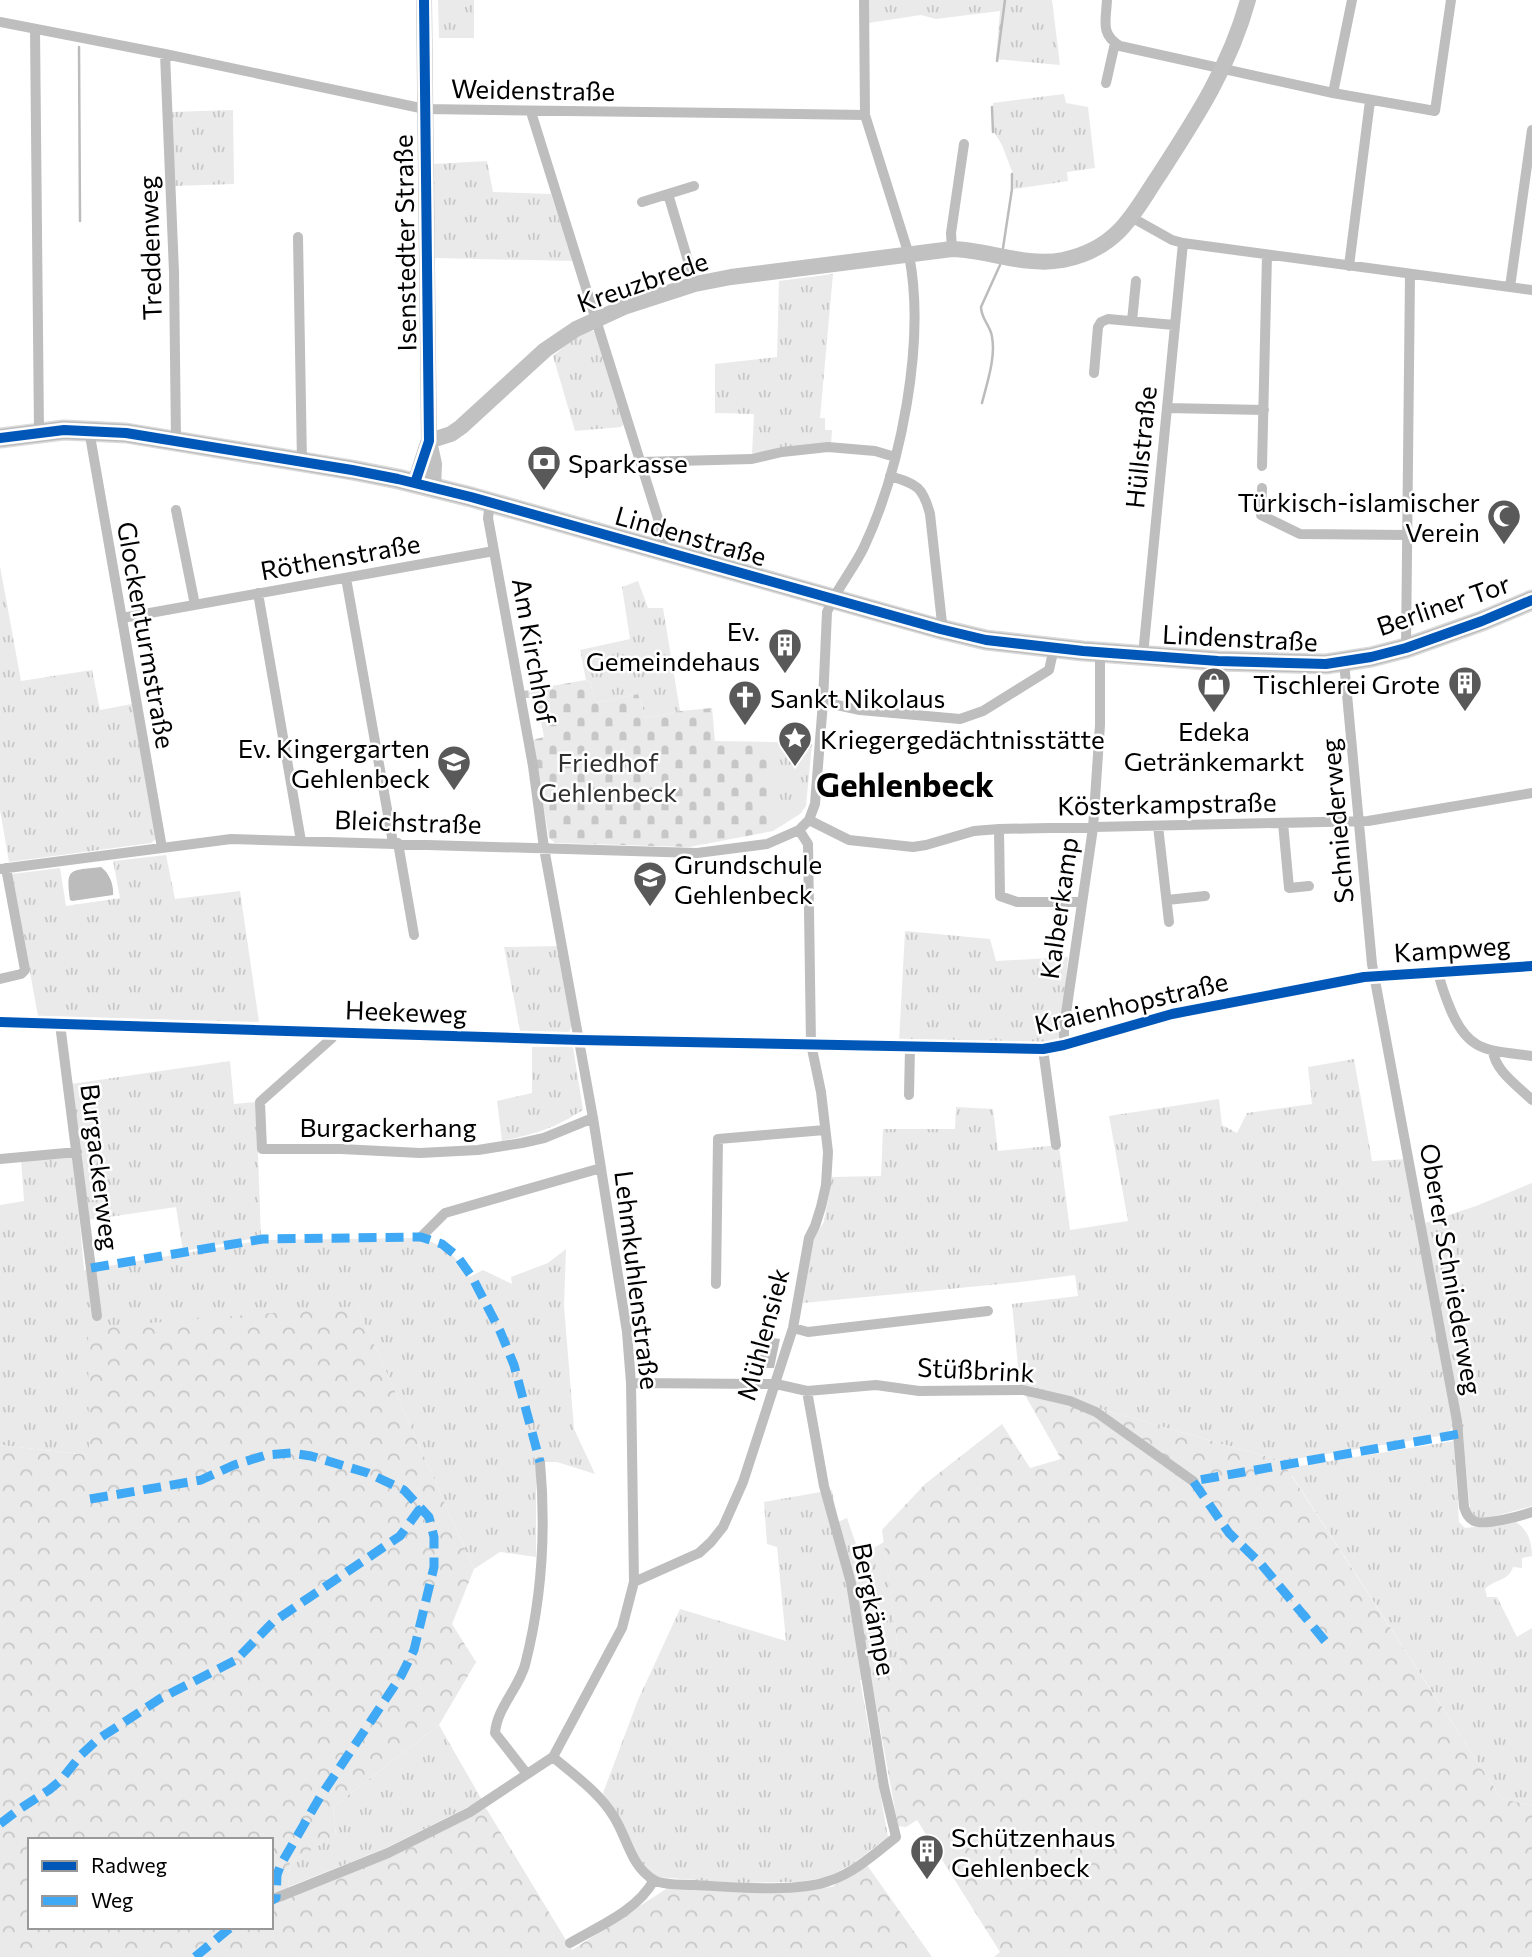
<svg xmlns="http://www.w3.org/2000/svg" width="1532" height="1957" font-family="Commissioner,sans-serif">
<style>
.grass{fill:url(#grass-tufts)}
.forest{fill:url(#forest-crowns);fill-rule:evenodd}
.cemetery{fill:url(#cemetery-stones)}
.water{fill:#bcbcbc}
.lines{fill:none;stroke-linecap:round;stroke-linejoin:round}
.stream{stroke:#bcbcbc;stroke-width:2.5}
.primary-casing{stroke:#dbdbdb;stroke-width:21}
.street{stroke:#bebebe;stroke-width:10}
.secondary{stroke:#c1c1c1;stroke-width:16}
.primary{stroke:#bdbdbd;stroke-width:18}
.quiet{stroke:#3fa9f5;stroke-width:9;stroke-dasharray:18 9;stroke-linecap:butt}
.cycleway-casing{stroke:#fff;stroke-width:15}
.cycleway{stroke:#0057b8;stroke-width:10}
.labels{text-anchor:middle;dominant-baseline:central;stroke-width:5;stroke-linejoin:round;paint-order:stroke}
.street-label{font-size:26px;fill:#000;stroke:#fff}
.poi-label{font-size:26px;fill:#000;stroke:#fff;text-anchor:start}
.park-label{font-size:26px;fill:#2f2f2f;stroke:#fff}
.district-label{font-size:33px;font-weight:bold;fill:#000;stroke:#fff}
</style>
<defs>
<pattern id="grass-tufts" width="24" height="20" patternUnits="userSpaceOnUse" patternTransform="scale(1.75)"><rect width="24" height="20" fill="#eaeaea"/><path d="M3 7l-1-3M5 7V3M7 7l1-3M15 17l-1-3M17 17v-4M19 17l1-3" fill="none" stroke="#c7c7c7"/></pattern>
<pattern id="forest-crowns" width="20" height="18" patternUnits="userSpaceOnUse" patternTransform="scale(1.75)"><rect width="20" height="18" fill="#eaeaea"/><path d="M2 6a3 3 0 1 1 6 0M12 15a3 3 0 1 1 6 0" fill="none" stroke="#c7c7c7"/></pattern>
<pattern id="cemetery-stones" width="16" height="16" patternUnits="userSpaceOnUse" patternTransform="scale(1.75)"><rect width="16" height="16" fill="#eaeaea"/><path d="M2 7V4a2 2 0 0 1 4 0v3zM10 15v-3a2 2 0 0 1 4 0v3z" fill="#c7c7c7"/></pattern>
</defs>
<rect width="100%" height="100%" fill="#fff"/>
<path class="grass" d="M 438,0 L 474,0 L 474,38 L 439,38 Z
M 868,0 L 1052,0 L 1060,65 L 996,59 L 1000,11 L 936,19 L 921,15 L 868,23 Z
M 1064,94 L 1066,103 L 1088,107 L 1095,168 L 1067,172 L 1068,181 L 1014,189 L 1013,174 L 1002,145 L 994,132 L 993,103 Z
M 233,110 L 234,184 L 173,186 L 170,112 Z
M 487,161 L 493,192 L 551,194 L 573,261 L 435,258 L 433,164 Z
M 833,274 L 820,418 L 825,418 L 825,430 L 832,430 L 831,445 L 752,454 L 754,414 L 715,413 L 715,364 L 777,357 L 779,281 Z
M 589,330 L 595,331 L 625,423 L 621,427 L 575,431 L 553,356 L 571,341 Z
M 0,566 L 21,681 L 92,670 L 100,710 L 132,704 L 156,839 L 151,843 L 9,862 L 0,810 Z
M 638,581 L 648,608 L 663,608 L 680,711 L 646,718 L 638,694 L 596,703 L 590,682 L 586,680 L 580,650 L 630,639 L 622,587 Z
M 773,742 L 812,744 L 806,806 L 800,814 L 773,831 Z
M 166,855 L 175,899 L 240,891 L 259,1022 L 38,1016 L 12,874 L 60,868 L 66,906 L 120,898 L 113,861 Z
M 905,931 L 990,939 L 996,961 L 1068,957 L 1061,1035 L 1053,1042 L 899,1042 Z
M 560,946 L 572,1025 L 569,1032 L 520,1031 L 504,947 Z
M 532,1047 L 573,1047 L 583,1110 C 555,1128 535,1134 502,1141 L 497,1101 L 532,1093 Z
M 1354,1059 L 1372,1161 L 1407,1159 L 1454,1425 L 1446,1435 L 1282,1461 L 1020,1386 L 1012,1304 L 1078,1296 L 1075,1275 L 1011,1283 L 803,1303 L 813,1239 L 824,1222 L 832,1177 L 881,1176 L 883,1129 L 955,1129 L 956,1107 L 993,1109 L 998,1151 L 1059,1145 L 1070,1230 L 1128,1221 L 1109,1116 L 1219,1099 L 1222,1125 L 1237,1133 L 1247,1113 L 1312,1104 L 1308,1067 Z
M 230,1061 L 234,1104 L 256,1102 L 261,1237 L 183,1251 L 176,1207 L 89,1220 L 71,1084 Z
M 74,1155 L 84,1270 L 263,1240 L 420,1238 C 448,1247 453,1253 469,1277 L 483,1270 L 512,1284 L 511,1277 L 548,1263 L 566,1249 L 564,1306 L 574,1429 L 595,1474 L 557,1462 L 536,1462 L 536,1557 L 500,1552 L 474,1569 L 357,1306 L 89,1455 L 0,1445 L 0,1205 L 24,1201 L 21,1160 Z
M 1532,1183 L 1532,1506 L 1488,1518 L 1476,1517 L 1470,1510 L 1463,1436 L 1425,1223 L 1476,1206 Z
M 1454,1441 L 1459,1522 L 1465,1528 L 1516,1522 C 1528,1530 1532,1542 1532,1556 L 1522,1558 L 1522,1568 L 1513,1567 C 1509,1581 1495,1579 1485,1589 L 1487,1597 L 1497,1597 L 1517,1637 L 1532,1628 L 1532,1806 L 1501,1798 L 1287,1468 Z
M 832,1490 L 838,1522 L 847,1518 L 860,1556 L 884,1542 L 901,1673 L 860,1680 L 888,1837 L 854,1863 L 828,1877 L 799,1882 L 738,1883 L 655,1877 L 639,1860 L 603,1793 L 638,1700 L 680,1609 L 786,1641 L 777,1547 L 767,1544 L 764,1502 Z
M 439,1725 L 482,1800 L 386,1848 L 288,1887 L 290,1862 L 336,1835 L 333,1807 Z"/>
<path class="forest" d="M 357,1306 L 474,1569 L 452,1624 L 476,1662 L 439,1725 L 333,1807 L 336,1836 L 290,1862 L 288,1887 L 292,1896 L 486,1808 L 572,1950 L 666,1889 L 801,1890 L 832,1887 L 867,1865 L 932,1957 L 0,1957 L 0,1445 L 89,1455 L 88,1328 ZM 30,1840 L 271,1840 L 271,1927 L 30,1927 Z
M 1020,1386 L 1282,1461 L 1501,1798 L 1532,1806 L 1532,1957 L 994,1957 L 1000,1952 L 917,1820 L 906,1827 L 898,1826 L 871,1678 L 901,1672 L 882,1530 L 925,1484 L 1002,1424 L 1030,1468 L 1061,1459 Z"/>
<path class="cemetery" d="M 586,680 L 590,682 L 596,703 L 638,694 L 646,718 L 680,711 L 712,708 L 715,741 L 773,742 L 773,831 L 689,847 L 555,843 L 549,838 L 532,740 L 544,737 L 536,698 L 524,698 L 523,691 Z"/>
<path class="water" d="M 101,867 C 109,873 114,884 113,895 L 72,901 L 70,900 C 65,866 71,871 101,867 Z
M 758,1336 L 780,1339 L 774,1368 L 762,1368 Z"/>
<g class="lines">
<path class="stream" d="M 79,47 L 80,221
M 997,61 L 1005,0
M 992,107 L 993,132
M 1003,248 L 1012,189 L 1012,174
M 982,403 C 987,383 996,357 992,337 C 991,326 981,319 981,307 L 1000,265"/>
<g class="primary-casing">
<path id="primary" d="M 0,438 L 64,430 L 126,433 L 352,470 L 398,479 L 471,497 L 940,629 L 986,640 L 1083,651 L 1218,661 L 1326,664 L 1371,657 L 1406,648 L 1482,621 L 1532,600"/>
</g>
<path class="street" d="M 1107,0 C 1106,21 1100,34 1120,46 L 1333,93 L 1435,111 L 1451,0
M 0,22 L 165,54 L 425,109 L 865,115
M 35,29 L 39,432
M 165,54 L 174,272 L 176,441
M 1106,83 L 1115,43
M 1333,93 L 1352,0
M 531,112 L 661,528 L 663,540 L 661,550
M 668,194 L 694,186
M 642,202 L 668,194 L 695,284
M 1131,217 L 1172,240 L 1183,243 L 1532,290
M 298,237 L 302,462
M 952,249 L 951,233 L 964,144
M 1349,266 L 1370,101
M 1510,287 L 1532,130
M 1132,321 L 1136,281
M 1094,373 L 1098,327 L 1101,322 L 1108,319 L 1174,325
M 1167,408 L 1264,410
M 89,430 L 162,848
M 641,462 L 752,459 L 782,452 L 828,447 L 875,451 L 895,457
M 1262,466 L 1267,255
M 890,476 C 917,484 923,487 930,514 L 942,623 L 940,629
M 1262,488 L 1261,515 L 1300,534 L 1407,535
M 176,510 L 195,605
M 346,578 L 393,843
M 258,593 L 301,841
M 122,618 L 494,551
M 1406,648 L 1410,274
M 1143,655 L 1183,243
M 1344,662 L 1372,964 L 1457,1421 L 1464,1507 C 1466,1513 1468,1518 1474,1521 C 1485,1526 1520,1516 1532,1512
M 823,702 L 860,710 L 960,719 L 983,711 L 1049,670 L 1054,648
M 809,820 L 849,840 L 913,847 L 926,845 L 974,831 L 999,829 L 1368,821 L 1532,793
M 1283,823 L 1289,888 L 1309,886
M 1158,826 L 1169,922
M 999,829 L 1000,896 L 1017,902 L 1082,902
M 398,843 L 414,935
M 0,869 L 231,839 L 697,853 L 767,844 L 799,830 L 809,820 L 815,804 L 823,702 L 827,612 C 836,589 853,570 864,547 C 901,468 926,342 909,255 L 865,115 L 864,0
M 1167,900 L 1205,896
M 1438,972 C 1441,985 1445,996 1450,1008 C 1468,1053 1488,1050 1532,1056
M 0,979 L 21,974 L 25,970 L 6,868
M 0,1022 L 580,1040 L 1043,1049 L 1064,1045 L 1172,1014 L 1364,977 L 1532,966
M 60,1024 L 97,1316
M 332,1032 L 332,1038 L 260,1102 L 262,1149 L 341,1149 L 420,1153 L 478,1150 L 522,1143 L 544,1138 L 593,1118
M 1064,1045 L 1064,1027 L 1093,828 L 1100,725 L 1100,652
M 1043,1049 L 1056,1145
M 1493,1051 C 1495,1071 1518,1086 1532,1100
M 909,1095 L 910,1047
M 0,1159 L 77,1152
M 421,1237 L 445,1213 L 601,1168
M 716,1284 L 718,1139 L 825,1130
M 793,1328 L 808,1332 L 988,1311
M 631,1383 L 776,1384 L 807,1391 L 876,1385 L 919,1391 L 1023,1390 L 1070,1401 L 1096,1412 L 1193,1481
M 634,1582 L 699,1553 L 711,1542 L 723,1527 L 743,1482 L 793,1328 L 809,1238 L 815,1226 L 821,1207 L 826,1185 L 828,1152 L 821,1092 L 811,1044 L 808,844 L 799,830
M 553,1757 C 574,1775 600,1793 614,1817 C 627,1837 631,1867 654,1880 C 665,1886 683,1884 696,1885 C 732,1887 796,1893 829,1881 C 854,1873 876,1853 896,1837 L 884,1787 L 851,1583 L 824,1486 L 807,1391
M 527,1774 L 495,1733 C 497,1708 518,1689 525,1665 C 542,1599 546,1529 540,1462
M 276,1898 L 388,1853 L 470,1812 L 553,1757 L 622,1628 L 634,1582 L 631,1383 L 627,1332 L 593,1118 L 544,848 L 533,766 L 488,518 L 490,503
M 570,1943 C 599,1926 637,1911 654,1880"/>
<path class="secondary" d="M 424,0 L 429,441 L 434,464 L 433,488
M 429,441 L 451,434 L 461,427 L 545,350 L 576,329 L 624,307 L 695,284 L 731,277 L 952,249 C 989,250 1025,267 1063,260 C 1083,256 1104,246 1119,231 C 1135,215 1146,194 1159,175 C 1196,118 1230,66 1248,0
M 415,483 L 428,443"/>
<use href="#primary" class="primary"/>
<path class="quiet" d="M 91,1268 L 263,1239 L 421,1237 L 442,1244 L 457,1256 L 472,1277 L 500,1331 L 514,1365 L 540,1462
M 90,1499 L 201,1480 L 234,1465 L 266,1455 L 291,1453 L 311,1456 L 368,1473 L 404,1490 L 429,1517 L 434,1537 L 434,1567 L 414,1650 L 401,1676 L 320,1797 L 281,1864 L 277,1875 L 276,1898 L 271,1901
M 1325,1641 L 1261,1564 L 1229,1533 L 1193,1481 L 1459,1434
M 0,1824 L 18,1810 L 49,1790 L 61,1780 L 81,1755 L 97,1740 L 161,1698 L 236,1660 L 273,1622 L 400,1536 L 419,1510 L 422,1509
M 195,1957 L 231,1927"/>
<g class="cycleway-casing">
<path id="cycleway" d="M 0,438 L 64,430 L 126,433 L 352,470 L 398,479 L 471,497 L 940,629 L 986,640 L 1083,651 L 1218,661 L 1326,664 L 1371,657 L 1406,648 L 1482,621 L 1532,600
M 415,483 L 429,441 L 424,0
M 0,1022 L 580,1040 L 1043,1049 L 1064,1045 L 1172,1014 L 1364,977 L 1532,966"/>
</g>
<use href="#cycleway" class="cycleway"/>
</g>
<defs>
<g id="bank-pin" transform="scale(1.75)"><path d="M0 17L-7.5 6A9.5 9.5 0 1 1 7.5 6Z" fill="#595959" stroke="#fff"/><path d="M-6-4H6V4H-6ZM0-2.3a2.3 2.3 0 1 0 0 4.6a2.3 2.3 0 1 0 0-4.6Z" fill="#fff"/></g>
<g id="mosque-pin" transform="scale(1.75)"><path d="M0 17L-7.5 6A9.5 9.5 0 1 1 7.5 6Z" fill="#595959" stroke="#fff"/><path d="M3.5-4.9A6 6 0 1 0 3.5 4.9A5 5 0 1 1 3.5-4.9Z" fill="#fff"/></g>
<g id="building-pin" transform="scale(1.75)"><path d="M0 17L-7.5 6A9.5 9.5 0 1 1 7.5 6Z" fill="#595959" stroke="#fff"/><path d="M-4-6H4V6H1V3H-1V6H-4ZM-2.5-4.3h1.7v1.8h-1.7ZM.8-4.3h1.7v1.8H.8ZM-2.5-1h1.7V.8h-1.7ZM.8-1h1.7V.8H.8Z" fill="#fff"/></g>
<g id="shop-pin" transform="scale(1.75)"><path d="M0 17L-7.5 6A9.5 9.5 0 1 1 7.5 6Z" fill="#595959" stroke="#fff"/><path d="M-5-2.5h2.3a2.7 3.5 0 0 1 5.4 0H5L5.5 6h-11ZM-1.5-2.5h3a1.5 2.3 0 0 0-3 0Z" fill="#fff"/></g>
<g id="church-pin" transform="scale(1.75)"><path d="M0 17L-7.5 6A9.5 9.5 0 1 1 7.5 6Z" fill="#595959" stroke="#fff"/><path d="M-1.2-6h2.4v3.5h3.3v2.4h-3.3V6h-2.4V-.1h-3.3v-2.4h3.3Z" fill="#fff"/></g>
<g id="sight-pin" transform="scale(1.75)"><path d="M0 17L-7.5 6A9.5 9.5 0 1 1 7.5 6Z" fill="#595959" stroke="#fff"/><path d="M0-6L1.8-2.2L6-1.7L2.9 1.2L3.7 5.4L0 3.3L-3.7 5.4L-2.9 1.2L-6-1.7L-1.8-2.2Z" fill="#fff"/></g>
<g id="school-pin" transform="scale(1.75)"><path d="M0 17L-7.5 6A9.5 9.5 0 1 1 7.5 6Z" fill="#595959" stroke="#fff"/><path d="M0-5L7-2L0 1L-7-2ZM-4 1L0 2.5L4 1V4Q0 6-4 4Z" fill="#fff"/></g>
</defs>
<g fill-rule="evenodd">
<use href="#bank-pin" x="544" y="462"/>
<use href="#mosque-pin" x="1504" y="516"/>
<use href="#building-pin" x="785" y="645"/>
<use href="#building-pin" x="1465" y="683"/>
<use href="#shop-pin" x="1214" y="684"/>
<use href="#church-pin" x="745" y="697"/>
<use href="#sight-pin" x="795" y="738"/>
<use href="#school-pin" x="454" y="762"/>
<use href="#school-pin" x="650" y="878"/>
<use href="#building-pin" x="927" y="1851"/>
</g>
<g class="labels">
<g class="street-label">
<text transform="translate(533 89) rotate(1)">Weidenstraße</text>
<text transform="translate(404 243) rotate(-91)">Isenstedter Straße</text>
<text transform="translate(149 248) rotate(-92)">Treddenweg</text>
<text transform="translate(642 281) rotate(-19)">Kreuzbrede</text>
<text transform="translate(1140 447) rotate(-84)">Hüllstraße</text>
<text transform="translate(691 535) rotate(16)">Lindenstraße</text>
<text transform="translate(340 556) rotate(-10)">Röthenstraße</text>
<text transform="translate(1443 604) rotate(-19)">Berliner Tor</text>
<text transform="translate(147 635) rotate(80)">Glockenturmstraße</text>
<text transform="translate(1240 637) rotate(3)">Lindenstraße</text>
<text transform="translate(535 651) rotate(80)">Am Kirchhof</text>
<text transform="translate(1167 803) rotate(-1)">Kösterkampstraße</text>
<text transform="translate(408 821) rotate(2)">Bleichstraße</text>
<text transform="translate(1336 821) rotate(-95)">Schniederweg</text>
<text transform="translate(1058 908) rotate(-82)">Kalberkamp</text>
<text transform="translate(1452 948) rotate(-4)">Kampweg</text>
<text transform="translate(1131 1002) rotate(-13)">Kraienhopstraße</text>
<text transform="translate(406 1011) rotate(2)">Heekeweg</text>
<text x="388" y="1126">Burgackerhang</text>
<text transform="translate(101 1167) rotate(83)">Burgackerweg</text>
<text transform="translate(1452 1269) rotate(80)">Oberer Schniederweg</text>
<text transform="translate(638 1280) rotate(83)">Lehmkuhlenstraße</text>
<text transform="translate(762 1334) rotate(-75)">Mühlensiek</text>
<text transform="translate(976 1369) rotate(3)">Stüßbrink</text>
<text transform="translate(875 1609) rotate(79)">Bergkämpe</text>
</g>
<g class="poi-label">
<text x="568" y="462">Sparkasse</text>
<text x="1480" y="501" text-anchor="end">Türkisch-islamischer<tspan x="1480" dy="30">Verein</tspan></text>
<text x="760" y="630" text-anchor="end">Ev.<tspan x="760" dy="30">Gemeindehaus</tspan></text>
<text x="1440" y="683" text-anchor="end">Tischlerei Grote</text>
<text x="770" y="697">Sankt Nikolaus</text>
<text x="1214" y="730" text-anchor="middle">Edeka<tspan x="1214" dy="30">Getränkemarkt</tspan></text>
<text x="820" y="738">Kriegergedächtnisstätte</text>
<text x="430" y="747" text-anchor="end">Ev. Kingergarten<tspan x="430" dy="30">Gehlenbeck</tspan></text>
<text x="674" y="863">Grundschule<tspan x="674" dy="30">Gehlenbeck</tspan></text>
<text x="951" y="1836">Schützenhaus<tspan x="951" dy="30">Gehlenbeck</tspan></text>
</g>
<g class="park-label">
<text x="608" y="761">Friedhof<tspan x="608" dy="30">Gehlenbeck</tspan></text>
</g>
<g class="district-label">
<text x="905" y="783">Gehlenbeck</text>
</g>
</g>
<rect x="28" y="1838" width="245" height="91" fill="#ffffff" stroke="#999999" stroke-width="2"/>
<rect x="42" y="1861" width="35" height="10" fill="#0057b8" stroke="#999999" stroke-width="2"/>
<text x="91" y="1873" font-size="21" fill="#000000">Radweg</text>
<rect x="42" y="1896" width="35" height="10" fill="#3fa9f5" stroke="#999999" stroke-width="2"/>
<text x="91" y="1908" font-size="21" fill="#000000">Weg</text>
</svg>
